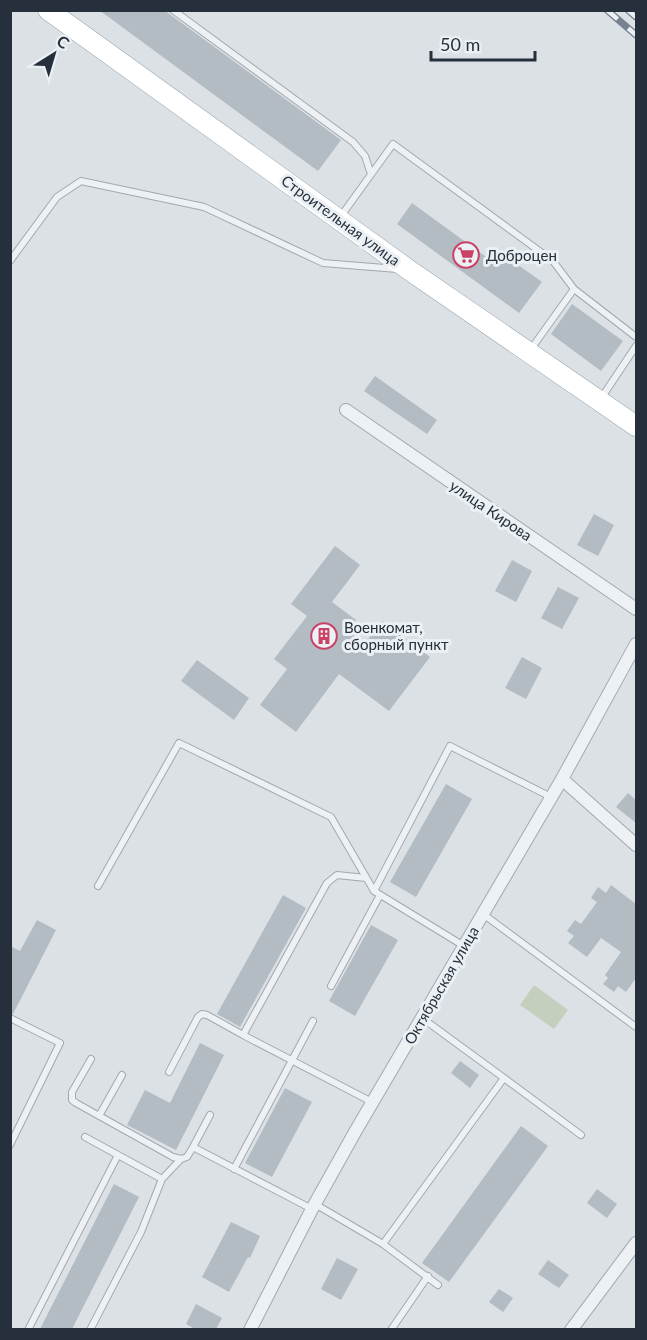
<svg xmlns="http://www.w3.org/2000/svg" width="647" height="1340" font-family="Lato,sans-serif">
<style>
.green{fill:#c4d0bd}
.building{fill:#b3bbc3}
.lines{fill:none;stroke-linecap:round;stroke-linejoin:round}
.lane-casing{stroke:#a2a8b0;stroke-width:8}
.street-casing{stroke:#a2a8b0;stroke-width:14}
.primary-casing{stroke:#9ba7b1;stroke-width:21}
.lane{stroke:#eef1f4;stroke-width:6}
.street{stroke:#eef1f4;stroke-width:12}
.primary{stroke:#fff;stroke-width:20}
.rail-casing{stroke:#76828f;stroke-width:7}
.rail{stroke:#ebf0f4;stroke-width:4.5;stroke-dasharray:14;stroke-linecap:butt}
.labels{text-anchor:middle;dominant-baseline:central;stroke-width:6;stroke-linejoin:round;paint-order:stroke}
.street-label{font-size:15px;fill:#26303c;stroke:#ebf0f4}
.poi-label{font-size:15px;fill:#26303c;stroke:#ebf0f4;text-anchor:start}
</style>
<rect width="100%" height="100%" fill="#dce1e6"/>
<path class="green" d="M 534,985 L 568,1010 L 554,1029 L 520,1005 Z"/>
<path class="building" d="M 99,10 L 164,10 L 341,140 L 318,171 Z
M 412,203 L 493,262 L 500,252 L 542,282 L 519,313 L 397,224 Z
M 572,304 L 623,341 L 601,371 L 551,334 Z
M 375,376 L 437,420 L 427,434 L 364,391 Z
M 594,514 L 614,525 L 598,556 L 577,545 Z
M 335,546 L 360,565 L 332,602 L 356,620 L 348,631 L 365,643 L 382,621 L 430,657 L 389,711 L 339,674 L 296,732 L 260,705 L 287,669 L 274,659 L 307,616 L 291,604 Z
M 512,560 L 532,571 L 516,602 L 495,591 Z
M 558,587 L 579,598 L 562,629 L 541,618 Z
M 522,657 L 542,668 L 526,699 L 505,688 Z
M 197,660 L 249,698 L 234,720 L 181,681 Z
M 446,784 L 472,799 L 416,897 L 390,882 Z
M 628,793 L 636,800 L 636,823 L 616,807 Z
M 611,885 L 636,904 L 636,978 L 626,992 L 618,986 L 614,992 L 603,984 L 608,978 L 605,975 L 621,952 L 601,938 L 587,957 L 568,943 L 574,936 L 567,931 L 575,920 L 581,924 L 597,902 L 591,898 L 598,887 L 606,893 Z
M 283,895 L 306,908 L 240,1027 L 217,1014 Z
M 37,920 L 56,930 L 13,1014 L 10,1013 L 10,946 L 20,951 Z
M 371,925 L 398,940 L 355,1016 L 329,1001 Z
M 200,1043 L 224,1055 L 176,1150 L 127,1125 L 145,1090 L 170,1103 Z
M 460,1061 L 479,1075 L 470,1088 L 451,1073 Z
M 285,1088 L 312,1102 L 272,1177 L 245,1163 Z
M 521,1126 L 548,1146 L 449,1282 L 422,1263 Z
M 114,1184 L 139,1197 L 72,1329 L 40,1329 Z
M 597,1189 L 617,1204 L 607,1218 L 587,1203 Z
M 231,1222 L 260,1236 L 250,1258 L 248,1257 L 229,1292 L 202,1277 Z
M 337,1258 L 358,1269 L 341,1300 L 321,1289 Z
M 548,1260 L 569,1275 L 559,1288 L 538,1274 Z
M 499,1289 L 513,1298 L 503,1312 L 489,1302 Z
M 196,1304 L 222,1318 L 216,1329 L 195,1329 L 186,1324 Z"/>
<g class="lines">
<g class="lane-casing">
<path id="lane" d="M 173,10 L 353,142 L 365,156 L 371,174
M 341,216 L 393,144 L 553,261 L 574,289 L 531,349
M 10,261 L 57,197 L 81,181 L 204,207 L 323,263 L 397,269
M 574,289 L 636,337
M 602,397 L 636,346
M 366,878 L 337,875 L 327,883 L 243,1035 L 372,1102
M 98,886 L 179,743 L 331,817 L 374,891 L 464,946
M 374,891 L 450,746 L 551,797
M 483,914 L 636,1027
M 331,986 L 380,895
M 10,1018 L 60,1043 L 10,1145
M 91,1059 L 72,1092 L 72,1100 L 76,1103 L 173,1157 L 181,1159 L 187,1157 L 193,1147 L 312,1209
M 169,1072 L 198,1017 L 202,1014 L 207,1015 L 243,1035
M 504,1078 L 581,1135
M 99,1116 L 122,1075
M 193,1147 L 210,1115
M 118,1155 L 162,1179
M 234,1169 L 313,1021
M 315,1204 L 383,1244 L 504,1078 L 422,1018
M 383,1244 L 438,1285
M 28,1330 L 118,1155 L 85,1137
M 90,1330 L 141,1232 L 162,1179 L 181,1159
M 391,1330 L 428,1276"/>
</g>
<g class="street-casing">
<path id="street" d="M 346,410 L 636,609
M 562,779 L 636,845
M 250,1330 L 312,1209 L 355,1132 L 562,779 L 636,644
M 571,1330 L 636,1243"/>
</g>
<g class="primary-casing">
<path id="primary" d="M 48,10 L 409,270 L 636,426"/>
</g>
<use href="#lane" class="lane"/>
<use href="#street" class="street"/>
<use href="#primary" class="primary"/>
<g class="rail-casing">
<path id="rail" d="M 607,10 L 636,35
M 628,10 L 636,17"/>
</g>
<use href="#rail" class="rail"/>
</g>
<defs>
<g id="supermarket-ring" transform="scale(1.35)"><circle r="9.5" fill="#ebf0f4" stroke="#cb4065" stroke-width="1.5"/><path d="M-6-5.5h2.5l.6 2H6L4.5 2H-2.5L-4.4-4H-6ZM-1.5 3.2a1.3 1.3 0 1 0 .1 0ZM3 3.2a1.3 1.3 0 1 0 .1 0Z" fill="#cb4065"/></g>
<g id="building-ring" transform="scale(1.35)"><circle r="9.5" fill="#ebf0f4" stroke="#cb4065" stroke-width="1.5"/><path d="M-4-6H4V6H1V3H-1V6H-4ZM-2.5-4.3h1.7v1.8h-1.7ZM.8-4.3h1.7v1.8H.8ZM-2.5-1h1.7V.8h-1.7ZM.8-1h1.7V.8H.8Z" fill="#cb4065"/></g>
</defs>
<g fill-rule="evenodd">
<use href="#supermarket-ring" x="466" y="255"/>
<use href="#building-ring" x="324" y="636"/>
</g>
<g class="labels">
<g class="street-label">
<text transform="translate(341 220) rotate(36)">Строительная улица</text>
<text transform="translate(491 510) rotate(34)">улица Кирова</text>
<text transform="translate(441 985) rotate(-60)">Октябрьская улица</text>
</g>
<g class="poi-label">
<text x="486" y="255">Доброцен</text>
<text x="344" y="627">Военкомат,<tspan x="344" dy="17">сборный пункт</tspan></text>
</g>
</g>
<rect width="647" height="1340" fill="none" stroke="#26303c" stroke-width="24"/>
<g transform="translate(54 54) rotate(37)" stroke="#ebf0f4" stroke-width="4.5" paint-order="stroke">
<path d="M0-4.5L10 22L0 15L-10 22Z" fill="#26303c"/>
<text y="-9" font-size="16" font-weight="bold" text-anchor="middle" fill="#26303c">С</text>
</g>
<path d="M431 51v9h104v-9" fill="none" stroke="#26303c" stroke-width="3"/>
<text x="440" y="51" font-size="18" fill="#26303c" stroke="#ebf0f4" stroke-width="4.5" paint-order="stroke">50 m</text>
</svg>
